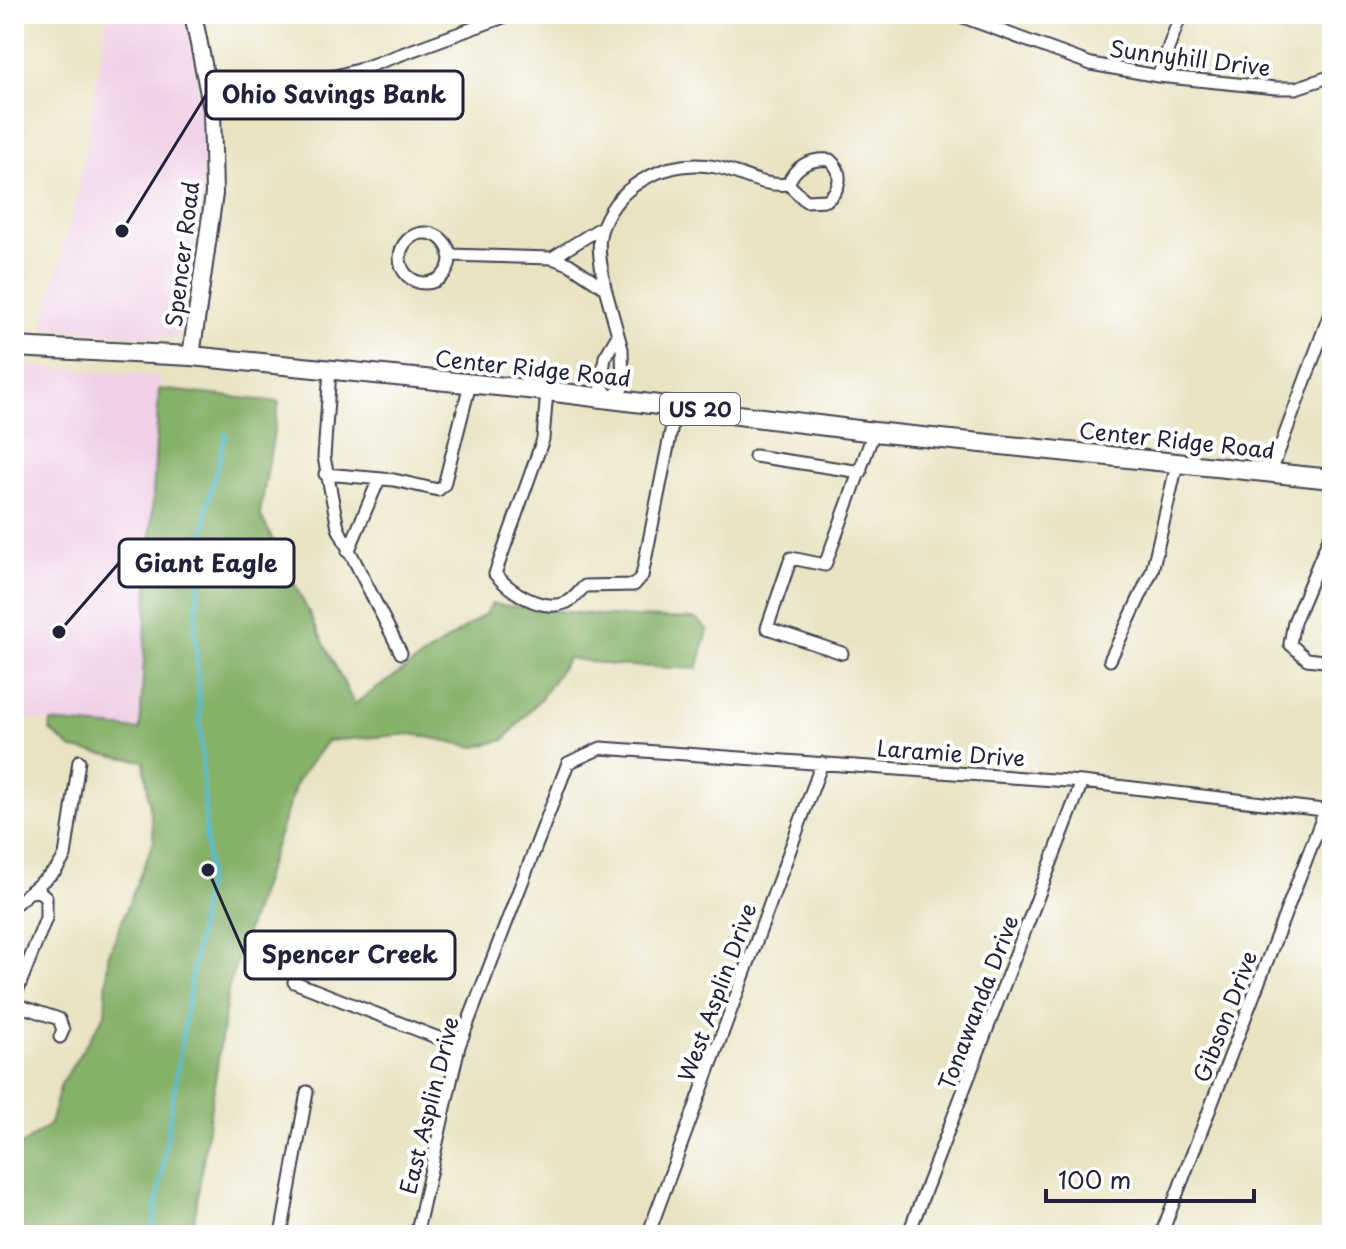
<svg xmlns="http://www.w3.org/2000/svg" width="1346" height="1249" font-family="'Playpen Sans',sans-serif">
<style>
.built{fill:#efd0e6}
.forest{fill:#86b169;stroke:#546a52;stroke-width:2}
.water{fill:#55bed2;stroke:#3c7086;stroke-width:2}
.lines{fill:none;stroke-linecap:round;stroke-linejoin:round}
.stream{stroke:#55bed2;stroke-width:4}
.street-casing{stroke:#403f4f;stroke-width:15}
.secondary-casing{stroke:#403f4f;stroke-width:20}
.primary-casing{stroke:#403f4f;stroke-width:22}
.street{stroke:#fff;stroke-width:11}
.secondary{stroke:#fff;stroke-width:16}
.primary{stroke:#fff;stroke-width:18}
.labels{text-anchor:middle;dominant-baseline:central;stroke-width:8;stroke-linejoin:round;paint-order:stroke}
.shield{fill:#fff;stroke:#646476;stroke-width:2}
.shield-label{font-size:20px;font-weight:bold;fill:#22223b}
.street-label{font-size:22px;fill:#22223b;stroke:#fff}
.leader{fill:none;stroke:#22223b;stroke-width:3}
.callout-dot{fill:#22223b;stroke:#fff;stroke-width:3}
.callout{fill:#fff;stroke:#22223b;stroke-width:3}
.callout-label{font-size:24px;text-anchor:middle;font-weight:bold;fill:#22223b}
</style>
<rect width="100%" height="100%" fill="#fff"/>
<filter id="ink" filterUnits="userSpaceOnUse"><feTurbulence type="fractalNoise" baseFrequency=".0125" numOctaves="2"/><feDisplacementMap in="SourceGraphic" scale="16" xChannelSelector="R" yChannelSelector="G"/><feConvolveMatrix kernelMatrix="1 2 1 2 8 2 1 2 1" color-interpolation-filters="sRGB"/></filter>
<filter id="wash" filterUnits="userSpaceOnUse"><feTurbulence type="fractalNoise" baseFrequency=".006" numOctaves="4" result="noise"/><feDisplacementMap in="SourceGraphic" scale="32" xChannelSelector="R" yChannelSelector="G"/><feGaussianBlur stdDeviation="1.8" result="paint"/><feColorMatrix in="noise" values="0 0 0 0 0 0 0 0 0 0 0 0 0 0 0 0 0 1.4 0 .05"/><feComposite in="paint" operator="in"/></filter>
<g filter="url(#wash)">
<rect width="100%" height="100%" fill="#e9e3c2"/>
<path class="built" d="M 108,14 L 185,14 L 193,44 L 203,149 L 202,189 L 187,312 L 175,338 L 43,328 L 78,190 Z
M 14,365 L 160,376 L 140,731 L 14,718 Z"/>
<path class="forest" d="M 159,389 L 279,402 L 260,514 L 354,704 L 485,614 L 492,604 L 605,616 L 696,619 L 708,630 L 697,669 L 611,665 L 568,658 L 542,697 L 504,740 L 476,747 L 412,734 L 327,741 L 297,781 L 229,985 L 192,1235 L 14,1235 L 14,1151 L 50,1124 L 61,1084 L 105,1014 L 108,956 L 154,840 L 144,761 L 72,749 L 50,730 L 51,722 L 140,730 Z"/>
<path class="water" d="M 14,236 C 26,250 21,274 14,290 Z"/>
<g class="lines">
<path class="stream" d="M 152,1235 L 208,870 L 195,628 L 207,505 L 226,434"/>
</g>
</g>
<g filter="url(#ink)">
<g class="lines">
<g class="street-casing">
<path id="street" d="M 955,14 L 1091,64 L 1158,76 L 1276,88 L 1296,88 L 1332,76
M 1158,76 L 1181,14
M 212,109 L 358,70 L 512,14
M 830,160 C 844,172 841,189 827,200 L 806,201 L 788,184 C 795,166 810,158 830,160 Z
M400 258a25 25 0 1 1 50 0a25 25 0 1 1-50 0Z
M 449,255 L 552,258 L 569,264 L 605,288 L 622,349 L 623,387 L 610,399 L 601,385 L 605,357 L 618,335
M 552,258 L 602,227
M 605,288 C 602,269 595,244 603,226 C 620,182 670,158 716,167 C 741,172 760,187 788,184
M 330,370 L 324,457 L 338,528 L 401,653
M 547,391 L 543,439 L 495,574 C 510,591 540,612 565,603 C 573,601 579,591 585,586 L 634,585 L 642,576 L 676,406
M 755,456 L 861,472
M 1271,472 L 1332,308
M 325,474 L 394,480 L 438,490 L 444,485 L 470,384
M 1332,531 L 1294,622 L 1290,644 L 1307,659 L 1332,662
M 348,552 L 379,479
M 842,653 L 767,628 L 791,558 L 825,565 L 874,432
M 1110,660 L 1152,571 L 1177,464
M 14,905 L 56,870 L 65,856 L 79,761
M 294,982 L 459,1046
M 14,999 L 46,918 L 46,897 L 39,891 L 30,892
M 14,1004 L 59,1019 L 63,1030 L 60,1037
M 281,1235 L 307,1092
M 416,1235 L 459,1046 L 568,763 L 601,748 L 1082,782 L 1332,811
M 648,1235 L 822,763
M 908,1235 L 1082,782
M 1161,1235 L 1325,811"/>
</g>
<g class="secondary-casing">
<path id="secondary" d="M 191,356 L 214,194 L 212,109 L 193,14"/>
</g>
<g class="primary-casing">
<path id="primary" d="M 14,347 L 191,356 L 547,391 L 874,432 L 1332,479"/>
</g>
<use href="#street" class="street"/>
<use href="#secondary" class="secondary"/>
<use href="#primary" class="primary"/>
</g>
</g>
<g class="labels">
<rect class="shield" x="660" y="393" width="80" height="32" rx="6"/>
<g class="shield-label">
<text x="700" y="409">US 20</text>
</g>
<g class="street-label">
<text transform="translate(1190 57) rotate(7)">Sunnyhill Drive</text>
<text transform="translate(181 254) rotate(-83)">Spencer Road</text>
<text transform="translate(533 367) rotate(6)">Center Ridge Road</text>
<text transform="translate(1177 439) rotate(6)">Center Ridge Road</text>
<text transform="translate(951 752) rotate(4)">Laramie Drive</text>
<text transform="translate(716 992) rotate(-70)">West Asplin Drive</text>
<text transform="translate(977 1002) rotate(-69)">Tonawanda Drive</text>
<text transform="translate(1224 1016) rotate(-69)">Gibson Drive</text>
<text transform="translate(428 1105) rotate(-76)">East Asplin Drive</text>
</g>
</g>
<path class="leader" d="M122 231L206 95M59 632L119 563M208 870L245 955"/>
<g class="callout-dot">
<circle cx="122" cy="231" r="8"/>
<circle cx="59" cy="632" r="8"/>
<circle cx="208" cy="870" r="8"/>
</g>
<g class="callout">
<rect x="206" y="71" width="257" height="48" rx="8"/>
<rect x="119" y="539" width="175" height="48" rx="8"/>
<rect x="245" y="931" width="210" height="48" rx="8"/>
</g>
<g class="callout-label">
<text x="334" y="103">Ohio Savings Bank</text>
<text x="206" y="572">Giant Eagle</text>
<text x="350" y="963">Spencer Creek</text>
</g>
<rect width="1346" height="1249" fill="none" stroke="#fff" stroke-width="48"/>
<path d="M1046 1189v12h208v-12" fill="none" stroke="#22223b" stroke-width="4"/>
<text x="1058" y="1189" font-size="24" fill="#22223b" stroke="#ffffff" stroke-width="6" paint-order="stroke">100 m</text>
</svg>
